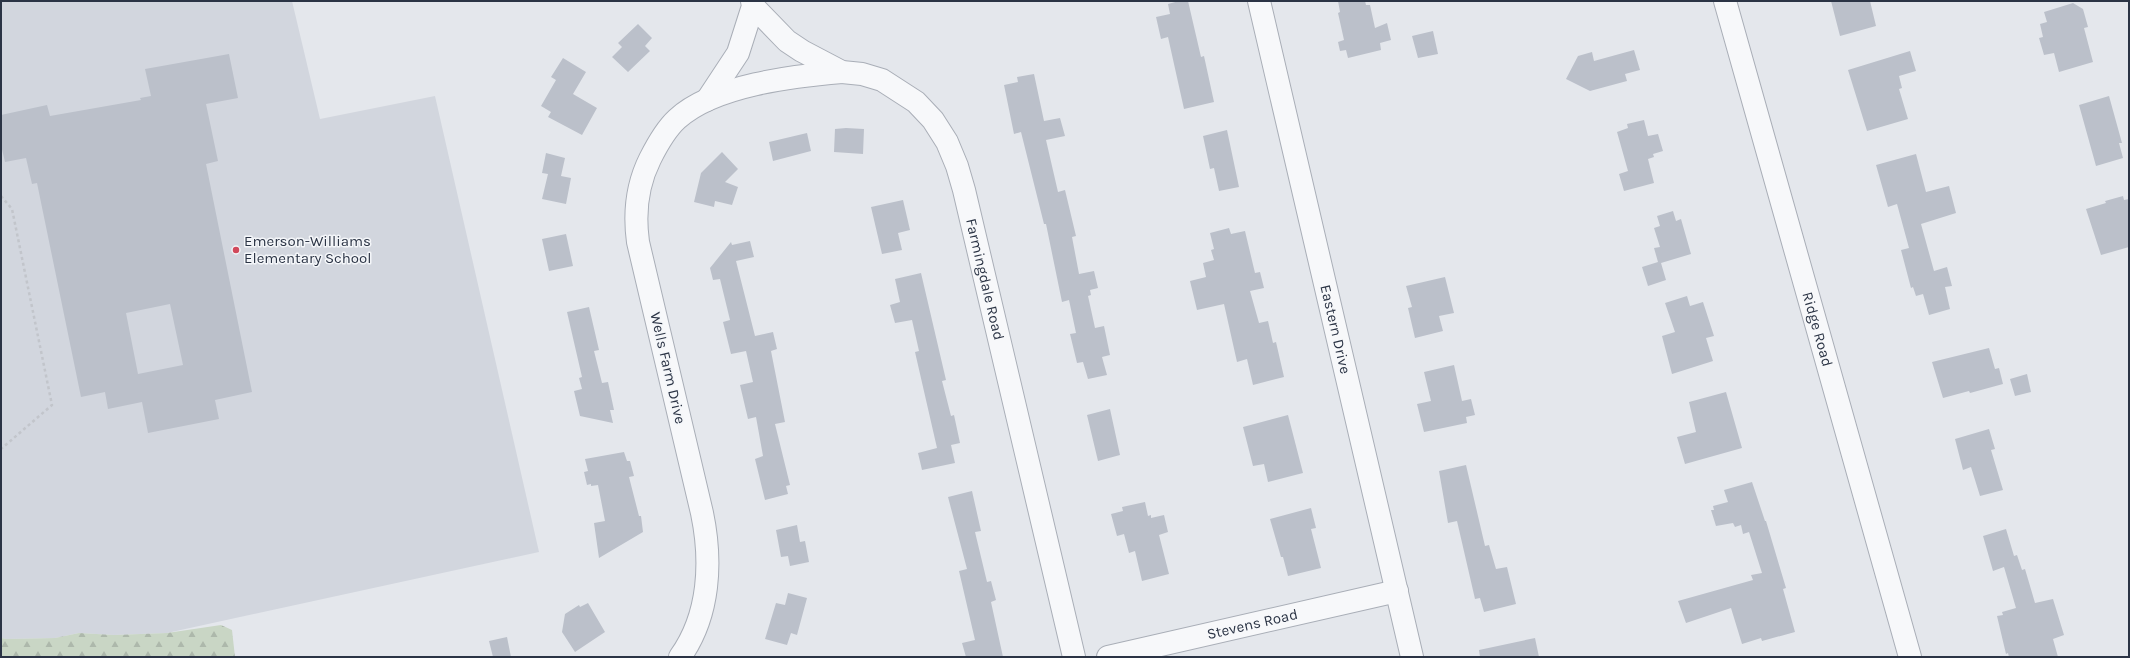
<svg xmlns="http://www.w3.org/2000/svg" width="2130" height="658" font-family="Karla,sans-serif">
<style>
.built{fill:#d2d6de}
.forest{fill:url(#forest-firs)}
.building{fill:#bbc0ca;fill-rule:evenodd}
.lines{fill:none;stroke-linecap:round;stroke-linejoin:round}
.minor-casing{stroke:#a9aeb7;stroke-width:24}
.path{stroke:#c2c5cb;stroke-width:2.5;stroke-dasharray:3 3;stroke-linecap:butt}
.minor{stroke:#f7f8fa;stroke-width:22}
.poi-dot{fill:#d1495b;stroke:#f4f6f9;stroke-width:1.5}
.labels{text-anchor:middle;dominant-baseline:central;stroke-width:3;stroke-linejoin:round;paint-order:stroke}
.poi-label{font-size:15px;fill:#2b3445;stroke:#f4f6f9;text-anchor:start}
.street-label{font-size:15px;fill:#2b3445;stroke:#f4f6f9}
</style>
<defs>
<pattern id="forest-firs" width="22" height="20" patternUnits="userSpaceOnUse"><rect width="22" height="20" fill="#c9d6c5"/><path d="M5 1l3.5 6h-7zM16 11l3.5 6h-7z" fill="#adb8ab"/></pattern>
</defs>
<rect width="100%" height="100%" fill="#e4e7ec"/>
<path class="built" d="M 1,1 L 292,1 L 320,119 L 435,96 L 539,552 L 167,633 L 114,635 L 79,633 L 55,638 L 7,639 L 1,638 Z"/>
<path class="forest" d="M 221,625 L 232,630 L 235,657 L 1,657 L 1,638 L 7,639 L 55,638 L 79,633 L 114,635 L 167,633 Z"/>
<path class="building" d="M 1179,1 L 1188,1 L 1201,57 L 1204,56 L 1214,102 L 1184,109 L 1168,37 L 1161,39 L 1156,17 L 1170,14 L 1168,4 Z
M 1338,1 L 1365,1 L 1366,5 L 1370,5 L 1375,28 L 1387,23 L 1391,40 L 1380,43 L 1381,50 L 1348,58 L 1346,50 L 1340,51 L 1338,42 L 1344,40 L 1338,13 L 1340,12 Z
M 1831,1 L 1870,1 L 1876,26 L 1840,36 Z
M 2073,3 L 2083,9 L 2088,27 L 2084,28 L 2093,62 L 2059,72 L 2054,53 L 2044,55 L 2039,38 L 2043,37 L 2040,24 L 2047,22 L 2044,12 Z
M 638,24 L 652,38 L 645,46 L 650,51 L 628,72 L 612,57 L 622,47 L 618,43 Z
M 1433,31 L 1438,54 L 1418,58 L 1412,36 Z
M 1634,50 L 1640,70 L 1625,74 L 1627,81 L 1590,91 L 1566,79 L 1578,56 L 1592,52 L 1594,61 Z
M 1910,51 L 1916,71 L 1899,76 L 1902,88 L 1899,89 L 1908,119 L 1867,131 L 1848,70 Z
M 229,54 L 238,98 L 206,104 L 218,161 L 206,164 L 252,392 L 215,400 L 219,419 L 148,433 L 142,402 L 108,409 L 105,392 L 81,397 L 37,183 L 32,184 L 26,158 L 5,162 L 1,145 L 1,115 L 47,105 L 50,116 L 141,100 L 140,98 L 151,96 L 145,69 ZM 170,304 L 183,365 L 138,374 L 126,313 Z
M 563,58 L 586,72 L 573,94 L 597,108 L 582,135 L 548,117 L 551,112 L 541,106 L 556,80 L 551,77 Z
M 1034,74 L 1044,121 L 1060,118 L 1065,136 L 1046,140 L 1058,192 L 1065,190 L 1076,236 L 1072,237 L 1079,274 L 1094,271 L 1098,288 L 1090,290 L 1091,295 L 1088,296 L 1095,328 L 1104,326 L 1110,355 L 1102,357 L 1107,375 L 1088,379 L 1083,362 L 1077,363 L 1070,334 L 1076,333 L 1069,300 L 1062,302 L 1046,224 L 1044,224 L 1021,132 L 1014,134 L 1004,85 L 1018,82 L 1017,77 Z
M 2109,96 L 2122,143 L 2119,143 L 2123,158 L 2096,166 L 2079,105 Z
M 1644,120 L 1648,136 L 1658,134 L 1663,151 L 1653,154 L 1654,157 L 1648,159 L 1654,183 L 1624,191 L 1619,174 L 1628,171 L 1617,132 L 1628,128 L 1627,124 Z
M 846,128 L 864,129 L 863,154 L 834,152 L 835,129 Z
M 1227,130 L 1239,187 L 1219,191 L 1214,168 L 1210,169 L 1203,136 Z
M 807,133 L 811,151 L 773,161 L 769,142 Z
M 722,152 L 738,169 L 725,182 L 738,187 L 732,205 L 715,201 L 714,207 L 694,202 L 701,173 Z
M 546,153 L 565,158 L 561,176 L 571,178 L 566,204 L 542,199 L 548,174 L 542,173 Z
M 1916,154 L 1926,192 L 1949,186 L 1956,213 L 1921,224 L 1934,271 L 1947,267 L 1952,286 L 1945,287 L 1950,309 L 1929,315 L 1923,294 L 1916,296 L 1913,287 L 1911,288 L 1901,250 L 1909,248 L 1897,204 L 1888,207 L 1876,165 Z
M 2123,196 L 2124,200 L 2129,199 L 2129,247 L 2101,255 L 2086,209 L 2106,203 L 2105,201 Z
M 903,200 L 910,230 L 898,233 L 902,250 L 882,254 L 871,207 Z
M 1673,211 L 1676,221 L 1681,219 L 1691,254 L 1661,263 L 1666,280 L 1648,286 L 1642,267 L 1658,262 L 1654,248 L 1660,247 L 1654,228 L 1660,226 L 1657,216 Z
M 1229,228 L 1231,234 L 1245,231 L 1255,273 L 1260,272 L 1264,288 L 1250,291 L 1259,323 L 1268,321 L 1273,343 L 1276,342 L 1284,377 L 1253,385 L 1247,359 L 1237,362 L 1224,304 L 1197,310 L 1190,281 L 1206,277 L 1203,263 L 1214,260 L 1211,250 L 1214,249 L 1210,233 Z
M 566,234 L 573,266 L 549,271 L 542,239 Z
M 750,241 L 754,257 L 736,261 L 755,336 L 773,332 L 777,349 L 771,351 L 785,422 L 775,424 L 790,485 L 786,486 L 788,494 L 765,500 L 755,459 L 763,456 L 756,417 L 748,419 L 740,385 L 753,382 L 746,351 L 731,354 L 723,322 L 730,320 L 720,279 L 713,280 L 710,268 L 731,242 L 732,245 Z
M 921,273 L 946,380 L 942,381 L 951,416 L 954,415 L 960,443 L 951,445 L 955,463 L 922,470 L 918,453 L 937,448 L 915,352 L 919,351 L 912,320 L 895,323 L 890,305 L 900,302 L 895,279 Z
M 1445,277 L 1454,313 L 1439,316 L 1443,331 L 1415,338 L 1408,308 L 1412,307 L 1406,286 Z
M 1687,296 L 1690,306 L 1703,302 L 1714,336 L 1706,338 L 1713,361 L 1672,374 L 1662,336 L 1675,332 L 1665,303 Z
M 589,307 L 599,350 L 594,351 L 602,383 L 608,382 L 614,410 L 610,410 L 613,423 L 580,416 L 574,391 L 582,389 L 579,378 L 582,377 L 567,312 Z
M 1989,348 L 1995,369 L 1999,368 L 2003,384 L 1970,393 L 1969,391 L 1943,398 L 1932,362 Z
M 1454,365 L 1462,401 L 1471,399 L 1475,415 L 1466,417 L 1467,423 L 1424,432 L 1417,404 L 1431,401 L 1424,372 Z
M 2027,374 L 2031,392 L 2015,396 L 2010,379 Z
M 1726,392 L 1742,448 L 1685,464 L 1677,437 L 1696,432 L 1689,402 Z
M 1110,409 L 1120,455 L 1098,461 L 1087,415 Z
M 1288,415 L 1303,473 L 1268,482 L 1264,464 L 1253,466 L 1243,427 Z
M 1989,429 L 1995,449 L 1991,450 L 2003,490 L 1980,496 L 1971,467 L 1963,470 L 1955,439 Z
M 624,452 L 627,461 L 630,461 L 634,476 L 629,477 L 639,516 L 641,516 L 643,532 L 599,558 L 594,523 L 605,521 L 598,485 L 591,486 L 591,484 L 587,485 L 584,472 L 588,471 L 585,459 Z
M 1466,465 L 1485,546 L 1489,545 L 1496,569 L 1507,567 L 1516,604 L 1484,612 L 1480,598 L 1475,599 L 1457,521 L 1448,523 L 1439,471 Z
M 1752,482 L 1765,521 L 1766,521 L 1786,588 L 1783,589 L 1795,632 L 1762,641 L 1761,638 L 1742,644 L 1731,608 L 1686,623 L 1678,601 L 1753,580 L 1751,575 L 1762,573 L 1749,532 L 1743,534 L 1741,525 L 1735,527 L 1733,523 L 1716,526 L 1711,510 L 1714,510 L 1713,506 L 1728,502 L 1724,490 Z
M 972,491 L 981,531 L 975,532 L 987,582 L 991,581 L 996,600 L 991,602 L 1003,657 L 966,657 L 962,643 L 975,640 L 959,571 L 967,569 L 948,497 Z
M 1145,502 L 1148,516 L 1151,515 L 1151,518 L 1164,515 L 1168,532 L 1159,535 L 1169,574 L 1142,581 L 1135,551 L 1129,553 L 1124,534 L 1117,536 L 1111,514 L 1123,511 L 1122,507 Z
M 1311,508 L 1316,528 L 1311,529 L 1321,568 L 1288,576 L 1283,557 L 1281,557 L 1270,519 Z
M 797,525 L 800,542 L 805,541 L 809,562 L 790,566 L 788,556 L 781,557 L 776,530 Z
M 2006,529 L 2014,556 L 2017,555 L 2022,570 L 2025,569 L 2035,603 L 2053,599 L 2064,635 L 2053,639 L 2058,657 L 2009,657 L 2008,653 L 2006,654 L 1997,616 L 2003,615 L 2002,612 L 2016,608 L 2004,567 L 1993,571 L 1983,536 Z
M 788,593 L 807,598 L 797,635 L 791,633 L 787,645 L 765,639 L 776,603 L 785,605 Z
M 588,603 L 605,632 L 575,652 L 562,632 L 565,614 L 579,605 L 580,607 Z
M 507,637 L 511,657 L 493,657 L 489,641 Z
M 1535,638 L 1539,657 L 1480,657 L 1479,650 Z"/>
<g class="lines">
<g class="minor-casing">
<g id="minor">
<path id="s1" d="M 1259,1 L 1412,657"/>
<path id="s2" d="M 1725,1 L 1910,657"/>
<path id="s3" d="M 753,6 L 787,41 L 802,51 L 842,72 L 862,74 L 882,80 L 916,102 L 933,120 L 947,142 L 957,166 L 964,190 L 1074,657"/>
<path d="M 707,100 L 738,53 L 753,6 L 752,1"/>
<path d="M 680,657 C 710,615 712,561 702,513 L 638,242 C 634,213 637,185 650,159 C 657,145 665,130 677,119 C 714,85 794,76 842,72"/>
<path id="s4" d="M 1108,657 L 1397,591"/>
</g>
</g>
<path class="path" d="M 1,196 L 12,209 L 52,405 L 1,449"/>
<use href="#minor" class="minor"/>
</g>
<circle class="poi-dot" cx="236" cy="250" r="4"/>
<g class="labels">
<g class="poi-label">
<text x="244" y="241">Emerson-Williams<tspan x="244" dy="17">Elementary School</tspan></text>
</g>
<g class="street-label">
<text stroke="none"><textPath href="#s3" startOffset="387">Farmingdale Road</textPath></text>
<text stroke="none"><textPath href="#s1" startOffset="337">Eastern Drive</textPath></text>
<text stroke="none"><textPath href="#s2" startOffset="341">Ridge Road</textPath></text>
<text transform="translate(668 368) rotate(77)">Wells Farm Drive</text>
<text stroke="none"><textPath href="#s4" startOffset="148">Stevens Road</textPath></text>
</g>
</g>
<rect width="2130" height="658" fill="none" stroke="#2b3445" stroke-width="4"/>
</svg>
